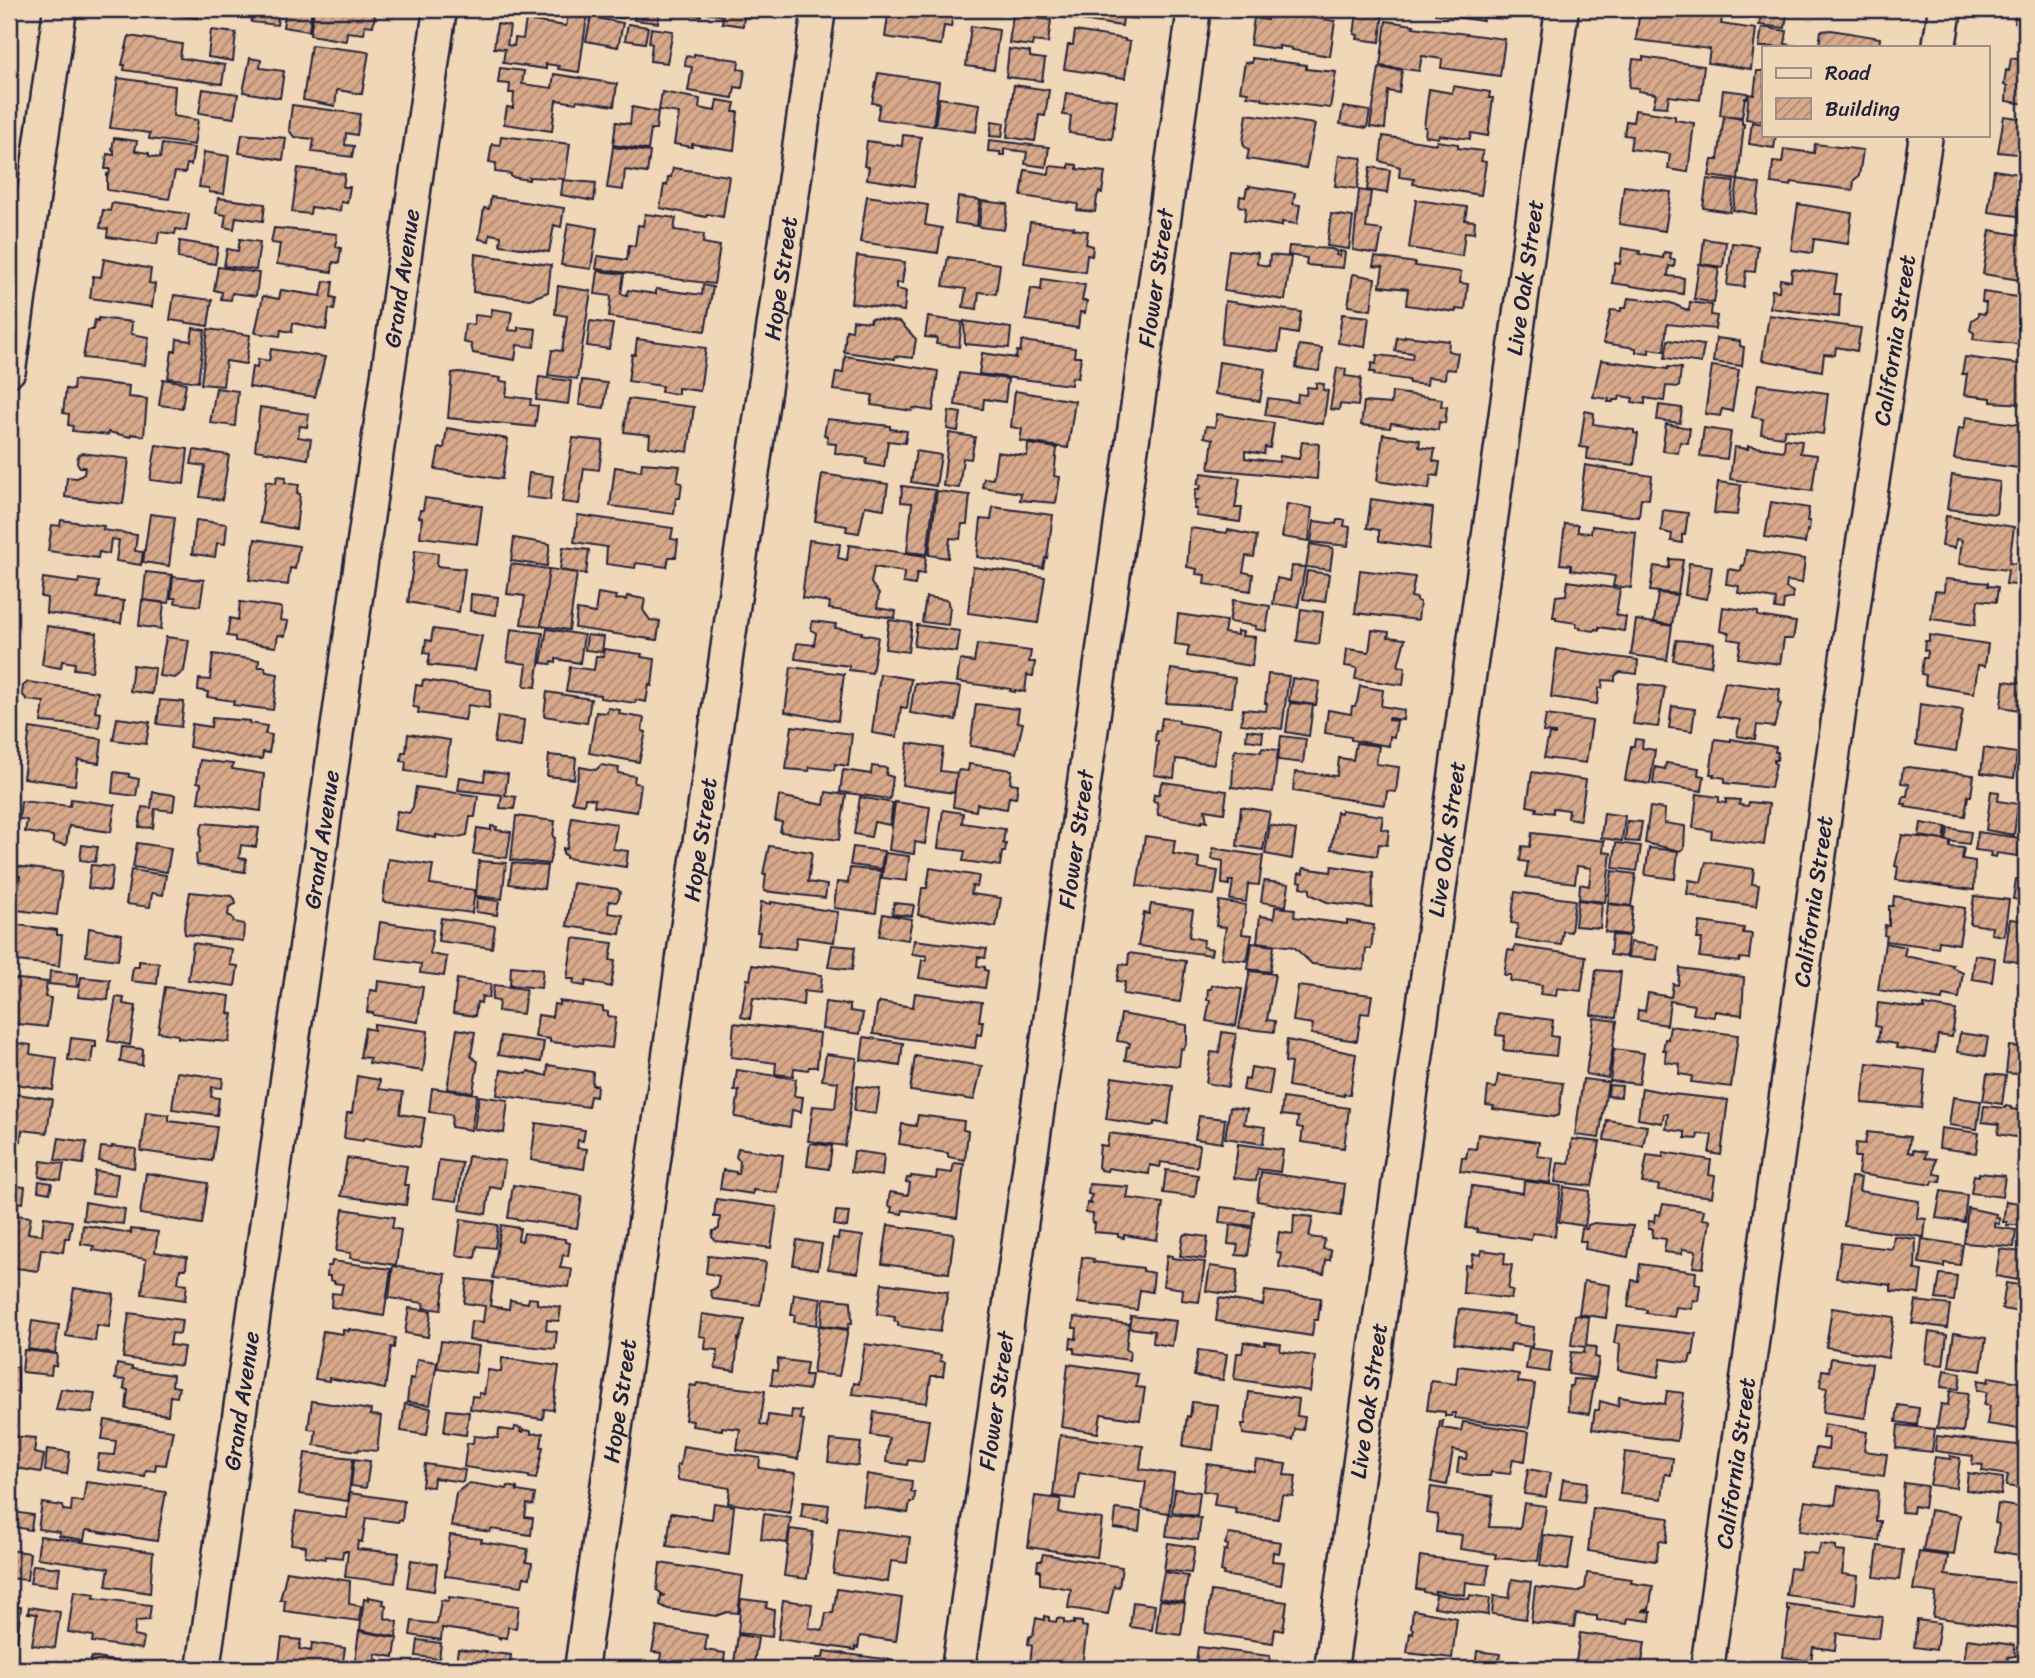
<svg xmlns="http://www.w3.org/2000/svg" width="2035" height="1678" font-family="Sriracha,sans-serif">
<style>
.building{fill:url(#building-hatch);stroke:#22223b;stroke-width:2}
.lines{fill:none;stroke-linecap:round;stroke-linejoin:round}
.street-casing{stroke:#22223b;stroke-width:37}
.street{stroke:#f0d7b8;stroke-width:32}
.labels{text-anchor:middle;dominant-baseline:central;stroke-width:5;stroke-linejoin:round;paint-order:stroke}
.street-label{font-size:23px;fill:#22223b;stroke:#f0d7b8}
</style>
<defs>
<pattern id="building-hatch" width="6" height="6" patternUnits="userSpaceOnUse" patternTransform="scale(1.75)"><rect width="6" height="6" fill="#d8a98b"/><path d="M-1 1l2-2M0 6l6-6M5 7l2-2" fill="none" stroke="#af8973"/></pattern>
</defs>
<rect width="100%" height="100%" fill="#f0d7b8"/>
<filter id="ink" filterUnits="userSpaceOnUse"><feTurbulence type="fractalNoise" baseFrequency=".0143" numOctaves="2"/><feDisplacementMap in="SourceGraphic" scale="14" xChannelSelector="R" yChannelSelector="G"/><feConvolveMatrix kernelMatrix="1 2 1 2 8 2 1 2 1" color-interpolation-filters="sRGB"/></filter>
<g filter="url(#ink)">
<path class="building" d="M 135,9 L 199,9 L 198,18 Z
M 253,9 L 279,9 L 277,25 L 251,22 Z
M 286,9 L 312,9 L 309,31 L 283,27 Z
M 314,9 L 376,9 L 373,26 L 365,25 L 364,34 L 347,32 L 346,41 L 310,35 Z
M 597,9 L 624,9 L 623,18 L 596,14 Z
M 635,9 L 660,9 L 658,23 L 634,20 Z
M 680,9 L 752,9 L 751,17 L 744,16 L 743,26 L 722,23 L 723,16 L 701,12 L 701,16 L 680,13 Z
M 889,9 L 934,9 L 953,12 L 951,27 L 944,26 L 941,45 L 885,37 Z
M 1028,9 L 1139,9 L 1137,19 L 1123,17 L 1122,26 L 1039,14 L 1039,12 Z
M 1367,9 L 1383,10 L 1380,42 L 1357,39 L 1358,35 L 1354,34 L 1357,13 L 1366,14 Z
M 1435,9 L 1506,9 L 1505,19 L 1484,16 L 1483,21 L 1435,14 Z
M 1640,9 L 1723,11 L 1721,24 L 1756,29 L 1751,69 L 1708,63 L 1710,49 L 1636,40 Z
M 2010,9 L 2026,9 L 2026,24 L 2015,23 L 2016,13 L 2010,12 Z
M 1269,11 L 1335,21 L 1330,56 L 1292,50 L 1292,48 L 1279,46 L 1279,49 L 1250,45 L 1254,18 L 1267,20 Z
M 1762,11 L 1787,14 L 1785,28 L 1759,25 Z
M 568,14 L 587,17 L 579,72 L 558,69 L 559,66 L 546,64 L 546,69 L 503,63 L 505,49 L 494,48 L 497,24 L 510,26 L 507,45 L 514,46 L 515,38 L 523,39 L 526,20 L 566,26 Z
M 1013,15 L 1051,20 L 1048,43 L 1033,41 L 1032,46 L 1009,43 Z
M 591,17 L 623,23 L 618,47 L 586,41 Z
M 1386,21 L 1414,25 L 1413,27 L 1505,39 L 1500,76 L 1441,68 L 1442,59 L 1422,56 L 1419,71 L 1380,66 Z
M 628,24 L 648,27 L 645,43 L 625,40 Z
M 971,26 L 999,30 L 994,70 L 966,66 Z
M 1762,27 L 1787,31 L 1785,44 L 1804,47 L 1759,47 Z
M 651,28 L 673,31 L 667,63 L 650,61 L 652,44 L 649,43 Z
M 211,30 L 236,33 L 233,61 L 208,57 Z
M 1831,30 L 1880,38 L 1879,47 L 1819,47 L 1821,31 Z
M 1075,31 L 1125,39 L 1125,41 L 1130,42 L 1125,78 L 1064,69 L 1068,45 L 1073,45 Z
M 129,36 L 182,44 L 180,58 L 225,65 L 222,84 L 124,70 L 125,65 L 122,65 Z
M 311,45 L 369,52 L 362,94 L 337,90 L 335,106 L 303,100 Z
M 1009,49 L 1030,52 L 1030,57 L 1045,59 L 1042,81 L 1006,77 Z
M 694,54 L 739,60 L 738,69 L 745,70 L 742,88 L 735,87 L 733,98 L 688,91 L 692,67 L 685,66 L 686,56 L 694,57 Z
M 1643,57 L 1704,66 L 1700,100 L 1669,96 L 1667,107 L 1653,106 L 1656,94 L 1638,91 L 1639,88 L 1629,87 L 1633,59 L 1643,60 Z
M 250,58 L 261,60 L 260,68 L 284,71 L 280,98 L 243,92 Z
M 1252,58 L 1306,65 L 1306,69 L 1336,72 L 1330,108 L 1262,100 L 1262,98 L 1247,96 L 1248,92 L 1240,91 L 1245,62 L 1252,63 Z
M 2011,58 L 2026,61 L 2026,104 L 2006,101 L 2007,86 L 2004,85 L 2006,70 L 2009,71 Z
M 500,68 L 524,71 L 522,84 L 552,88 L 554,74 L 617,84 L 614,106 L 577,100 L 576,103 L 556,100 L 552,131 L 504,124 L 507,107 L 513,108 L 514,93 L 509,93 L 510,84 L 498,83 Z
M 1379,68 L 1402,70 L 1399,93 L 1388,91 L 1385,129 L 1370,127 Z
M 1757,71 L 1764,71 L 1764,121 L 1746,119 L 1749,94 L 1754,95 Z
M 878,73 L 939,82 L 933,126 L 877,119 L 880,104 L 872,103 Z
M 118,78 L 175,86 L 173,116 L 198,120 L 194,145 L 149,139 L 150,133 L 110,128 Z
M 1014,85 L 1049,90 L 1045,116 L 1039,115 L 1035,141 L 1007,137 Z
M 1453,86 L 1490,92 L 1489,98 L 1493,98 L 1488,136 L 1471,133 L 1470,139 L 1439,135 L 1438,138 L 1425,136 L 1426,127 L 1424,127 L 1429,89 L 1452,93 Z
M 203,89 L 238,94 L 234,118 L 199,113 Z
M 1723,90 L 1748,93 L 1747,98 L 1745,98 L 1742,117 L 1720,115 Z
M 662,92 L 700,99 L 699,108 L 715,111 L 717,100 L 735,103 L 733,112 L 738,112 L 734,150 L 692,144 L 692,147 L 674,144 L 679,113 L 659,110 Z
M 1066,93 L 1117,100 L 1112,139 L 1069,133 L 1071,116 L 1063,115 Z
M 939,98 L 980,104 L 976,132 L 935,126 Z
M 292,105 L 360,114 L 357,135 L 346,133 L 345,145 L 354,146 L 352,157 L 312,152 L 314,139 L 294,137 L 289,130 Z
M 632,107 L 658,112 L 656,129 L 651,129 L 648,150 L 613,145 L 616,122 L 630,124 Z
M 1343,107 L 1370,111 L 1367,128 L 1340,124 Z
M 1635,110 L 1675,116 L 1675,120 L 1694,123 L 1688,172 L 1668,169 L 1670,154 L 1630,149 L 1632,136 L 1624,135 L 1626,121 L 1633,122 Z
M 1247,114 L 1315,124 L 1306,168 L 1247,159 L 1249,150 L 1244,146 L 1243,142 Z
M 1724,116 L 1742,119 L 1742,124 L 1744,124 L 1738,180 L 1709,176 L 1712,160 L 1718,160 Z
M 2004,116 L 2026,119 L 2026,155 L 1998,152 Z
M 992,121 L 1004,123 L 1002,137 L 990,136 Z
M 1752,122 L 1764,124 L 1764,135 L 1776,135 L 1774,148 L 1749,144 Z
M 242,134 L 286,138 L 283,160 L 239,153 Z
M 903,135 L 921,137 L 914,186 L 867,179 L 869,167 L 864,166 L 867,141 L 902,146 Z
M 501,136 L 570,144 L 565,179 L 529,177 L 529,180 L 511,177 L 511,174 L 495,172 L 496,163 L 489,162 L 492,144 L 500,145 Z
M 1383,136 L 1436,144 L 1437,141 L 1458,144 L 1458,148 L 1483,151 L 1481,161 L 1486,162 L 1481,195 L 1413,184 L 1414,179 L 1399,177 L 1400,167 L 1380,161 Z
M 114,138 L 137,141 L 135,151 L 149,153 L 149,156 L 160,158 L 162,144 L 194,148 L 191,165 L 187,164 L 185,173 L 175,172 L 169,199 L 107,190 L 107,174 L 109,175 L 110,169 L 105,169 L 107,154 L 114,155 L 114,150 L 112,150 Z
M 989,140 L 1049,147 L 1046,167 L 1025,164 L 1027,152 L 1004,149 L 1004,155 L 1000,155 L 1000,152 L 988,151 Z
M 1815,144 L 1863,150 L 1859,176 L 1854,180 L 1853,190 L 1792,182 L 1791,186 L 1771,183 L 1773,162 L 1782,163 L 1784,149 L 1814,153 Z
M 613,147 L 650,152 L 647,173 L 625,170 L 623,190 L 607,188 Z
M 204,152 L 229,156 L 224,194 L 209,192 L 209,188 L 199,187 Z
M 1339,155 L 1362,158 L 1357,189 L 1335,186 Z
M 1069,164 L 1077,165 L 1077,169 L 1105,172 L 1102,193 L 1099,192 L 1097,197 L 1095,212 L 1077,210 L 1078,204 L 1021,196 L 1025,170 L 1049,174 L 1050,166 L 1069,168 Z
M 1370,167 L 1390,170 L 1387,193 L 1367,190 Z
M 298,168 L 345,174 L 343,187 L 350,187 L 347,203 L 341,202 L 340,211 L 311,207 L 310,214 L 292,212 Z
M 673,168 L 729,176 L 723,217 L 707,214 L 706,217 L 660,208 L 664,185 L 667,185 L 668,177 L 671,177 Z
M 1994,170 L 2026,175 L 2026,221 L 2025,217 L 1988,212 Z
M 1707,179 L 1734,182 L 1730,212 L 1703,208 Z
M 563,180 L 596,183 L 594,201 L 561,195 Z
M 1738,180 L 1760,184 L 1756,214 L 1733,210 Z
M 1249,186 L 1295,193 L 1293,204 L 1300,205 L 1297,224 L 1282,222 L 1282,226 L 1244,221 L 1246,208 L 1239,206 L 1240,196 L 1245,197 L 1247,188 L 1249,188 Z
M 1624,186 L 1671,192 L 1665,231 L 1619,224 Z
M 1359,190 L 1371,192 L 1366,228 L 1382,230 L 1378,254 L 1353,250 Z
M 867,196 L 928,205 L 925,225 L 942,228 L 938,253 L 860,242 Z
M 491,197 L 564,208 L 561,227 L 554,225 L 549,252 L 500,245 L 501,236 L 490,234 L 489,241 L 479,239 L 484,208 L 489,209 Z
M 958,197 L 980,200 L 977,226 L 955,223 Z
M 218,198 L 265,204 L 263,221 L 236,217 L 234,229 L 224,227 L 226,215 L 216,213 Z
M 1416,200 L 1467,207 L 1465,220 L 1475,221 L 1474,233 L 1465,232 L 1462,256 L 1409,248 Z
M 982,201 L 1008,204 L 1004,230 L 979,227 Z
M 112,203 L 189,214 L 186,231 L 176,229 L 175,234 L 159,232 L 157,244 L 107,237 L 108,229 L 100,228 L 103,210 L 110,211 Z
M 1798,204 L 1852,213 L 1848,244 L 1814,239 L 1812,253 L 1791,250 Z
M 645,214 L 676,218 L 674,230 L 704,234 L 703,243 L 720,246 L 714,284 L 596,269 L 598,256 L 627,260 L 629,245 L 635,246 L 638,225 L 643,226 Z
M 1331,214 L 1353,217 L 1349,249 L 1327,246 Z
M 1030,222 L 1074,227 L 1073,229 L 1088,231 L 1086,244 L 1093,246 L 1092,256 L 1087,255 L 1085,272 L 1024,263 Z
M 568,223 L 597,228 L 591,269 L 561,265 Z
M 274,228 L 337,234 L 336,247 L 341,248 L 339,263 L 333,262 L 332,272 L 277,264 L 280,244 L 271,243 Z
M 1990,230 L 2026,236 L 2026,281 L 1983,274 Z
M 240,239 L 260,242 L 256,270 L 224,266 L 227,249 L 238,251 Z
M 1704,239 L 1726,242 L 1723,267 L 1701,264 Z
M 180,241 L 218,247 L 215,264 L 178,258 Z
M 1732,243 L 1758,246 L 1755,272 L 1746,271 L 1744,287 L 1727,285 Z
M 1289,246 L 1331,249 L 1337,251 L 1336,255 L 1340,256 L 1340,251 L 1345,252 L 1343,268 L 1306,265 L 1307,258 L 1288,255 Z
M 1622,248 L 1640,251 L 1639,254 L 1663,258 L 1664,252 L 1671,253 L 1670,259 L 1675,260 L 1674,267 L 1669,266 L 1668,276 L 1684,278 L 1683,294 L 1612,283 L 1615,263 L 1620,264 Z
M 1229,250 L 1258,253 L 1257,264 L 1269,266 L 1270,255 L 1291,257 L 1285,300 L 1224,291 Z
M 475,254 L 551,265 L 548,292 L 530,299 L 473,292 Z
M 857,256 L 905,262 L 902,283 L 896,283 L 896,289 L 906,291 L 904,311 L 851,303 Z
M 948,257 L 1000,264 L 996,294 L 979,292 L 977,309 L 963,307 L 966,289 L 943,286 Z
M 1375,257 L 1416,263 L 1415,266 L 1461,272 L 1460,283 L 1468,284 L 1465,310 L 1456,309 L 1456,312 L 1406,305 L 1408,289 L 1380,286 L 1383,267 L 1373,266 Z
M 104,259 L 151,269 L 149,283 L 155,284 L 152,307 L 90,298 L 93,276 L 101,277 Z
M 1699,264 L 1719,268 L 1714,303 L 1694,299 Z
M 218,267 L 259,273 L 256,296 L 232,293 L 231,300 L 221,299 L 222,292 L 214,290 Z
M 1792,269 L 1837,275 L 1834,294 L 1840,294 L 1839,317 L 1770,308 L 1772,290 L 1779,291 L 1780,279 L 1791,281 Z
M 598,271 L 624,274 L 621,294 L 627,295 L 628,290 L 656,294 L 656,289 L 702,295 L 703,285 L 713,287 L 705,331 L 609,317 L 611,296 L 595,294 Z
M 1353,274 L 1375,278 L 1371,310 L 1348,306 Z
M 1042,279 L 1085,285 L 1082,301 L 1087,301 L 1085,313 L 1080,312 L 1078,328 L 1026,320 L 1031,288 L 1041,290 Z
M 324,281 L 333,282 L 331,297 L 336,298 L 334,310 L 329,309 L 326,330 L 293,323 L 292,332 L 281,330 L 280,336 L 255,333 L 263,296 L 279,299 L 281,290 L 321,296 Z
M 558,286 L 591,291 L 577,379 L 548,375 L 552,350 L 562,351 L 567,316 L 555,314 Z
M 1983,292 L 2026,298 L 2026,345 L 1973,339 L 1974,333 L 1970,330 L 1972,320 L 1978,316 L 1978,313 L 1985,314 L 1986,303 L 1982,302 Z
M 174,295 L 212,300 L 208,326 L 170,320 Z
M 1628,298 L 1671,303 L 1689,311 L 1690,302 L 1712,305 L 1711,315 L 1717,316 L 1715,329 L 1667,324 L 1664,351 L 1649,349 L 1649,353 L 1636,352 L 1636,348 L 1603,343 L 1611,310 L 1621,311 L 1621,308 L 1626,308 Z
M 1225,301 L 1301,312 L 1298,334 L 1281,331 L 1278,352 L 1221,344 Z
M 492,309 L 512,312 L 509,330 L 518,331 L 518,327 L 536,329 L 534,347 L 517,345 L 515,360 L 473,353 L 471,344 L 463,342 L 465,324 L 474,325 L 475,315 L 491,317 Z
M 1342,314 L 1369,317 L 1365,347 L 1338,343 Z
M 1769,315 L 1861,328 L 1857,351 L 1836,347 L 1835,355 L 1824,354 L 1822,371 L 1762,360 Z
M 928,317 L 962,322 L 959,347 L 936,344 L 937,338 L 925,337 Z
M 98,318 L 132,322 L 131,334 L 149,337 L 145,365 L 83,358 L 88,330 L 93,330 L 95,320 L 98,321 Z
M 871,318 L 900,322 L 916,339 L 913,358 L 895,356 L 895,359 L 844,352 L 846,330 L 852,331 L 853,320 L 870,322 Z
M 590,321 L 613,324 L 609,349 L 587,346 Z
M 964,321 L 1011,328 L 1009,348 L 965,344 Z
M 193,328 L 205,330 L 198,382 L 168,378 L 172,351 L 176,351 L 177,339 L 191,341 Z
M 208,329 L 250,335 L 246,364 L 226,361 L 223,386 L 201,384 Z
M 1405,336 L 1449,341 L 1448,351 L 1458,353 L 1455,370 L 1446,369 L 1445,379 L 1428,377 L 1427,385 L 1409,383 L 1409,380 L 1374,375 L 1375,372 L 1370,372 L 1372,363 L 1376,364 L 1377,355 L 1412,359 L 1413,353 L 1395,351 L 1397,337 L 1405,338 Z
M 1716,338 L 1740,341 L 1740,346 L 1744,347 L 1742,366 L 1713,362 Z
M 637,339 L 706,348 L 700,391 L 678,388 L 678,394 L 661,392 L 662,386 L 628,381 L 632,354 L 635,355 Z
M 1668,340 L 1704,345 L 1701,363 L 1665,358 Z
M 1022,341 L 1075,348 L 1074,357 L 1081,357 L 1078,378 L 1072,377 L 1071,385 L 979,374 L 982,353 L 1016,358 L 1017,351 L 1020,352 Z
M 1299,345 L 1322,348 L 1319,371 L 1296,368 Z
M 271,349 L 325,357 L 315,397 L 249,387 L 252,367 L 257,368 L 258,359 L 269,361 Z
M 845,356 L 938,371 L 933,411 L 913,408 L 912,411 L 871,405 L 873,395 L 833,390 L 836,372 L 843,373 Z
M 1965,357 L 2018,364 L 2019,362 L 2026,363 L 2025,404 L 1991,402 L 1991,398 L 1964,395 L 1967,374 L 1962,374 Z
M 1601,360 L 1668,369 L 1668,367 L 1681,368 L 1679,387 L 1666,386 L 1664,401 L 1645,398 L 1645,404 L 1632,402 L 1633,398 L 1620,396 L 1619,400 L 1613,400 L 1613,402 L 1608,402 L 1609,399 L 1593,397 Z
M 1219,362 L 1265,369 L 1260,401 L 1215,394 Z
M 1712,366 L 1739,370 L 1732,411 L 1722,409 L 1720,416 L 1705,414 Z
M 1337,368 L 1346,369 L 1345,376 L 1361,378 L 1358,406 L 1340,404 L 1339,410 L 1330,409 Z
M 459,372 L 501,378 L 500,381 L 508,382 L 506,396 L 531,399 L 530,405 L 538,406 L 535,427 L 448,418 L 452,373 Z
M 959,373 L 1008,379 L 1005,402 L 984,399 L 983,409 L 955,405 Z
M 539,377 L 571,381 L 568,404 L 536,400 Z
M 163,379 L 186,383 L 182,408 L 159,405 Z
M 74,380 L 129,386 L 128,397 L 147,399 L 144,436 L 131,434 L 131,437 L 108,432 L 108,435 L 72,431 L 73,426 L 68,425 L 69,414 L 63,413 L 66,389 L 73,390 Z
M 582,380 L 607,383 L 604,408 L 579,405 Z
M 1316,383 L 1324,384 L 1323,390 L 1328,391 L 1323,424 L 1265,415 L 1268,398 L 1297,402 L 1298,394 L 1306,395 L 1307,387 L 1316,388 Z
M 1758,384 L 1828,393 L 1823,434 L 1785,429 L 1783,437 L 1761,434 L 1763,419 L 1752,417 Z
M 216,388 L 238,391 L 235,426 L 210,423 Z
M 1015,391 L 1075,401 L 1068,448 L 1020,441 L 1022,429 L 1011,427 Z
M 1392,392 L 1442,399 L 1441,406 L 1447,407 L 1445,423 L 1439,422 L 1438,430 L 1391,423 L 1390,428 L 1361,425 L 1364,402 L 1391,404 Z
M 628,399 L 694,407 L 688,452 L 649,447 L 650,435 L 624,432 Z
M 1659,405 L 1682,408 L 1680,423 L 1657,420 Z
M 260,407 L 309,414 L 307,427 L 300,426 L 298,437 L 311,439 L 308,459 L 255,450 Z
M 949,411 L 961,413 L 958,431 L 947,429 Z
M 1585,411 L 1594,413 L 1593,424 L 1634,430 L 1634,433 L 1638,434 L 1634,465 L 1587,459 L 1588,448 L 1580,447 Z
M 1217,414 L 1274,423 L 1270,448 L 1265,447 L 1264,454 L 1245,451 L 1245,458 L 1279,462 L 1280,456 L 1299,459 L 1302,442 L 1319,444 L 1317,479 L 1209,469 L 1213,439 L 1204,437 L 1206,426 L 1215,427 Z
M 1966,417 L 2022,425 L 2019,445 L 2026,446 L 2026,469 L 1954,459 L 1959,428 L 1964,429 Z
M 827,419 L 890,426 L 890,429 L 907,431 L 905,443 L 888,441 L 884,467 L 866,464 L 867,458 L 835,453 L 836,444 L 827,443 L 828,436 L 824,435 Z
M 1666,424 L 1690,428 L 1688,443 L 1680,442 L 1678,453 L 1662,451 Z
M 447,428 L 508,439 L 502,479 L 435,469 L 439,448 L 444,448 Z
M 1704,428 L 1731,432 L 1727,459 L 1700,456 Z
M 949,433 L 975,437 L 971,459 L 963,458 L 959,488 L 943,486 Z
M 1383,434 L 1420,440 L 1419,447 L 1435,449 L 1433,461 L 1440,462 L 1438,476 L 1431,475 L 1429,489 L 1377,481 Z
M 573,438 L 603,441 L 599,470 L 584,468 L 579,504 L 562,502 Z
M 1785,439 L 1802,441 L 1800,453 L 1817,455 L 1812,491 L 1730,479 L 1734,447 L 1748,449 L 1748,446 L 1784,451 Z
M 1028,444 L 1057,448 L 1054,476 L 1060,477 L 1056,503 L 1020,500 L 1021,493 L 982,487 L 984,478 L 993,479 L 997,452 L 1027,456 Z
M 156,445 L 188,449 L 184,484 L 150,480 Z
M 194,450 L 229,455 L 222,500 L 200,497 L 205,466 L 191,464 Z
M 916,451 L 941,455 L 936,486 L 911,482 Z
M 82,453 L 129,459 L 123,504 L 65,497 L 67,477 L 77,478 L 84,474 L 85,467 L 80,467 L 77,463 L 78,456 Z
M 642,463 L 680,466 L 677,482 L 682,483 L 680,498 L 676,498 L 674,514 L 610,506 L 615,467 L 641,471 Z
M 1585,465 L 1652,476 L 1649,499 L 1641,498 L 1639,517 L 1579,509 Z
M 529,473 L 553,476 L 550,500 L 526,497 Z
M 1202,473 L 1240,478 L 1235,508 L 1242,508 L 1240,522 L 1196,516 L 1197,509 L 1194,509 L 1195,502 L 1198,500 L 1194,500 L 1196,489 L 1200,489 L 1201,485 L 1197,484 Z
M 822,474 L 888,484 L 884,509 L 865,506 L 859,533 L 846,531 L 847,526 L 815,521 Z
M 1952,475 L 2000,482 L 1996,514 L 1947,509 Z
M 277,476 L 286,477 L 285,483 L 299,485 L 297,493 L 300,494 L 296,529 L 260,523 L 266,481 L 276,483 Z
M 1718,482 L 1741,485 L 1737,515 L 1714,513 Z
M 902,486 L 935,490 L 927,554 L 907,552 L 912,503 L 901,502 Z
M 937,491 L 970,495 L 967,524 L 962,524 L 960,539 L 950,538 L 948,558 L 929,555 Z
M 425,498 L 482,506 L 477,544 L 420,537 L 422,518 L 419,517 L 420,510 L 423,510 Z
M 1371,499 L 1433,508 L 1429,549 L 1379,541 L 1379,530 L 1367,528 Z
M 1771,502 L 1809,508 L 1807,521 L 1810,521 L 1809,531 L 1807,530 L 1805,543 L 1765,537 Z
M 1287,504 L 1312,508 L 1309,541 L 1282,537 Z
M 993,507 L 1053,515 L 1047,558 L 1045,558 L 1043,568 L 977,557 L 981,519 L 991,520 Z
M 1663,510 L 1688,513 L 1685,535 L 1682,535 L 1682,543 L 1671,541 L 1672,534 L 1661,531 Z
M 150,514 L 175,517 L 169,566 L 143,562 Z
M 578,515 L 673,528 L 671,539 L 678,540 L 676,557 L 669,557 L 667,567 L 636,563 L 635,568 L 606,564 L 607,547 L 574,542 Z
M 1946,516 L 2014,527 L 2009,563 L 2026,565 L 2026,586 L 2006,584 L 2008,570 L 1959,564 L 1962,540 L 1956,539 L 1955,548 L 1942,546 Z
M 61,520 L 104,526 L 103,530 L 137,535 L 135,551 L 143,552 L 141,565 L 116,561 L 119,540 L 111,539 L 109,554 L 99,552 L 98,558 L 48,551 L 52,525 L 60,526 Z
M 196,520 L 227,524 L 225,544 L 217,543 L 215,557 L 192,554 Z
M 1337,520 L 1345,520 L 1344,526 L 1350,527 L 1348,546 L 1311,542 L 1314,521 L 1336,524 Z
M 1565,524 L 1578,525 L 1578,532 L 1591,533 L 1592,526 L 1636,532 L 1631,588 L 1613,586 L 1615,576 L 1571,570 L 1571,565 L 1560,564 Z
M 1190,528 L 1227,533 L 1228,530 L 1257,536 L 1254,557 L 1246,556 L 1243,572 L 1253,574 L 1251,591 L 1204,584 L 1205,575 L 1196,574 L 1197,569 L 1187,567 Z
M 514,538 L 550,544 L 547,566 L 511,561 Z
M 255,539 L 299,546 L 295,569 L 290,568 L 288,585 L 249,580 Z
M 809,540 L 840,544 L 838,558 L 847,560 L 849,545 L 926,556 L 924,574 L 917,573 L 915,585 L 903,583 L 904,572 L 874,567 L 871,583 L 879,594 L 877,608 L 896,611 L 895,618 L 829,609 L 830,602 L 802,598 Z
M 1310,544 L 1333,548 L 1330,570 L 1306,567 Z
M 563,547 L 589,550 L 586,574 L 560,570 Z
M 415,550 L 438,553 L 437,566 L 465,569 L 459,612 L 408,602 Z
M 1746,550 L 1805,559 L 1802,583 L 1787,581 L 1786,588 L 1793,592 L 1792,598 L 1784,600 L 1783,610 L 1775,609 L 1776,599 L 1738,593 L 1739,586 L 1726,584 L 1728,569 L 1741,571 L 1742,565 L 1744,566 Z
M 1670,559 L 1683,560 L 1678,594 L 1650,591 L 1654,566 L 1669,568 Z
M 1689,563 L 1712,566 L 1707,599 L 1685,595 Z
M 511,564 L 549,569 L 541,626 L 521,624 L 525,596 L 507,594 Z
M 1292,566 L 1305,567 L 1298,607 L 1273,604 L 1277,578 L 1290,581 Z
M 973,567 L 1045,577 L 1038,623 L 968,613 Z
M 549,569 L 577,573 L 569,630 L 541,626 Z
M 1360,570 L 1415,577 L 1411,597 L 1417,598 L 1417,601 L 1420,602 L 1418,620 L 1355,613 Z
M 1307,571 L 1329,574 L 1325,602 L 1303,599 Z
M 146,572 L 172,575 L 169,603 L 143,600 Z
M 173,577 L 204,580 L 200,606 L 175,603 L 176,598 L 171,598 Z
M 43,578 L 78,583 L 79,579 L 99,582 L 97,598 L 124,601 L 121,623 L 46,613 L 47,598 L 41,597 Z
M 1945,579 L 1988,583 L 1988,586 L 1998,587 L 1996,602 L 1978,600 L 1975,625 L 1931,619 L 1935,591 L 1944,592 Z
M 1568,581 L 1620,589 L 1616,615 L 1626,617 L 1624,631 L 1599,627 L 1599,630 L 1595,629 L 1594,631 L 1580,629 L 1580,627 L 1576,627 L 1576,623 L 1556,620 L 1556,617 L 1553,617 L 1556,596 L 1566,595 Z
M 598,593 L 616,596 L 615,599 L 626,600 L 627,596 L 645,599 L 643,610 L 650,620 L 660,621 L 657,640 L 575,628 L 577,610 L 595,613 Z
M 1658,593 L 1677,595 L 1672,625 L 1654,622 Z
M 471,594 L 498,597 L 496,615 L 470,611 Z
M 926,597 L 948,600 L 948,605 L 950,606 L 948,625 L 922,622 Z
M 142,600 L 164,603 L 161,629 L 139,626 Z
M 1233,600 L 1270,606 L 1266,631 L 1255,629 L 1256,626 L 1229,622 Z
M 240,602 L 279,607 L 282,609 L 280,620 L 288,621 L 285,636 L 278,635 L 276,647 L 235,641 L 235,637 L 227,636 L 230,618 L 238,620 Z
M 1723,607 L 1758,612 L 1758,616 L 1796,622 L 1793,639 L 1784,639 L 1780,664 L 1738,658 L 1741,641 L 1728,639 L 1729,633 L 1720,631 Z
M 1301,609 L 1323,612 L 1319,644 L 1297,641 Z
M 1178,614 L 1226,621 L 1224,633 L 1237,635 L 1237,631 L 1243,632 L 1242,636 L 1255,637 L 1252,666 L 1187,656 L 1189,646 L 1175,644 Z
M 889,620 L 912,623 L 908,652 L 885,649 Z
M 1636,620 L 1672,626 L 1667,660 L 1631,655 Z
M 812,621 L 836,624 L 835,628 L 862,632 L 861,634 L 878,637 L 872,673 L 849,670 L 849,666 L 795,659 L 797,643 L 814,645 L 816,633 L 811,630 Z
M 917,625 L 960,631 L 957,652 L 914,646 Z
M 47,626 L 97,633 L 92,671 L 74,669 L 75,663 L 62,661 L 61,668 L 42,665 Z
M 433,629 L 482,636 L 475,670 L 428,665 L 430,654 L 424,653 L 426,640 L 431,641 Z
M 511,629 L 543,633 L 536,687 L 524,686 L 527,664 L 507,661 Z
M 547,629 L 584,635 L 580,663 L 556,659 L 556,662 L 552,661 L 551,664 L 541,663 Z
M 1372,630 L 1389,632 L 1388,637 L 1405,639 L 1398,666 L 1405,667 L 1403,685 L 1355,679 L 1357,668 L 1345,666 L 1347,649 L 1369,652 Z
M 587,635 L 604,637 L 602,652 L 585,650 Z
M 1929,635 L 1988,644 L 1985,666 L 1978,665 L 1974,693 L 1925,685 L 1926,675 L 1921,674 L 1923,658 L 1927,658 L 1928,651 L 1924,650 L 1925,641 L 1929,641 Z
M 166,637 L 189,640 L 184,671 L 175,678 L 159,676 Z
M 1676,640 L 1714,643 L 1711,666 L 1673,660 Z
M 977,644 L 1031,651 L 1029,662 L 1035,662 L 1033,676 L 1027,675 L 1025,692 L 1015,690 L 1015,692 L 1010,691 L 1011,689 L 957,682 L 960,660 L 974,662 Z
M 604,649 L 642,654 L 641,657 L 655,659 L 652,686 L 649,685 L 646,702 L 636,700 L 635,703 L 600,698 L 600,695 L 566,691 L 570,667 L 594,670 L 596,656 L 603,657 Z
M 1557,649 L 1638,660 L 1637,674 L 1620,672 L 1615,676 L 1615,681 L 1603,680 L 1602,688 L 1599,688 L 1597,704 L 1551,697 Z
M 213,654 L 259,660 L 258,667 L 265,667 L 266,672 L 278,674 L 273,710 L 233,705 L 234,701 L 207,697 L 208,692 L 198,690 L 199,679 L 210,680 Z
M 133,665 L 155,668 L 152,694 L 130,691 Z
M 791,667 L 844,674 L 838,721 L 785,712 Z
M 1171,669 L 1235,678 L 1232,707 L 1166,703 Z
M 880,674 L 911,679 L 907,708 L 901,707 L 897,737 L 872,733 Z
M 1268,674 L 1289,676 L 1282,729 L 1241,724 L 1243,709 L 1266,711 L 1267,703 L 1265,703 Z
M 1292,678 L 1320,682 L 1316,705 L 1289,701 Z
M 423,680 L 491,690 L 489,708 L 468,705 L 465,720 L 418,713 L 419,708 L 413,707 L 416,685 L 422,686 Z
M 2004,681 L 2026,684 L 2026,711 L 2001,707 Z
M 28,682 L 98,692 L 95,712 L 101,713 L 99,727 L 41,722 L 44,702 L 27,700 L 22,694 L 23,686 Z
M 1725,682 L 1780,689 L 1778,703 L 1781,704 L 1774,727 L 1757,725 L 1755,739 L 1737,736 L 1740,720 L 1717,716 Z
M 915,683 L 961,687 L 956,720 L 910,713 Z
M 1639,684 L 1665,687 L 1658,727 L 1633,724 Z
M 1360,686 L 1383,690 L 1381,706 L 1404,710 L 1403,720 L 1389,718 L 1389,720 L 1397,721 L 1394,737 L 1390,736 L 1389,746 L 1351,740 L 1351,737 L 1325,733 L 1328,710 L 1351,714 L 1352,706 L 1355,706 L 1357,702 Z
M 547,692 L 591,699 L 587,723 L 544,716 Z
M 160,700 L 184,702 L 181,727 L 157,724 Z
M 1290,703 L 1313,705 L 1309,736 L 1286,732 Z
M 976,704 L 1019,709 L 1017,722 L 1023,723 L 1016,753 L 970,746 Z
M 1920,704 L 1963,710 L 1956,751 L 1916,745 Z
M 1672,706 L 1695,709 L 1692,731 L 1669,728 Z
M 608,708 L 620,710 L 619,714 L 644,718 L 642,731 L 646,732 L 639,762 L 589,753 L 596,712 L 607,713 Z
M 1546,715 L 1592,721 L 1586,763 L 1544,758 L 1549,734 L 1555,735 L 1555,733 L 1543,732 Z
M 498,716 L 524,720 L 521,747 L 494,743 Z
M 117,718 L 150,722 L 146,744 L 113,740 Z
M 212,718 L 250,721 L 249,723 L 267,726 L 265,734 L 272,735 L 269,753 L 263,752 L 262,759 L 244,758 L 189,747 L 192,724 L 211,727 Z
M 1162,718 L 1179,720 L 1179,723 L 1219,729 L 1214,764 L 1176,759 L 1174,778 L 1154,775 L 1158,742 L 1155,741 L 1156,730 L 1160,731 Z
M 792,726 L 852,734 L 848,766 L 835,764 L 834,770 L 810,767 L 809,771 L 786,769 Z
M 30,728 L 102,739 L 99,763 L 78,760 L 75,785 L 23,778 Z
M 1247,730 L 1263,732 L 1262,742 L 1246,740 Z
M 408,734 L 450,740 L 445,776 L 405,771 L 406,762 L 401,761 L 402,752 L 406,752 Z
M 1281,736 L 1306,739 L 1303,763 L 1278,760 Z
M 1635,739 L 1643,740 L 1642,748 L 1655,750 L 1650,784 L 1625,780 L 1631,746 L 1634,746 Z
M 1715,739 L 1731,741 L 1731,739 L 1776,747 L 1775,752 L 1778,752 L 1777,760 L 1774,760 L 1774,763 L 1776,764 L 1771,788 L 1725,783 L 1725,778 L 1713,776 L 1714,774 L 1710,774 Z
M 908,743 L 943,748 L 940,771 L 957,773 L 954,793 L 902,785 Z
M 1356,743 L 1379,746 L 1376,764 L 1399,767 L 1396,792 L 1387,791 L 1385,805 L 1293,791 L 1295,772 L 1337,776 L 1339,758 L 1353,760 Z
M 1262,748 L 1278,750 L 1273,792 L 1232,787 L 1234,752 L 1236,750 L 1261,752 Z
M 1984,748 L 2017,753 L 2014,778 L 1981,773 Z
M 549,755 L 576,758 L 574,779 L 547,776 Z
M 200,760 L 233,764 L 232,769 L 264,774 L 261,811 L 198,802 L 201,783 L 197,782 Z
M 1666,763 L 1699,768 L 1698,775 L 1704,776 L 1702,791 L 1653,784 L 1655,767 L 1665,769 Z
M 969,764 L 1012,770 L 1010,783 L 1018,784 L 1016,798 L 1009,797 L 1007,809 L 977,804 L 976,811 L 953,807 L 957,773 L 959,770 L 968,771 Z
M 601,765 L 619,768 L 618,773 L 635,776 L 634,783 L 641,784 L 637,812 L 594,806 L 595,799 L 585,798 L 584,804 L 572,802 L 580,767 L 596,770 Z
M 872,766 L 887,768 L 886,775 L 893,777 L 890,799 L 840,792 L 843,770 L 871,774 Z
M 1908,767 L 1974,775 L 1971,796 L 1968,796 L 1965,816 L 1905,807 L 1906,804 L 1902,804 L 1904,796 L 1907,796 L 1909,784 L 1901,783 L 1903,768 Z
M 485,771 L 508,774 L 505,795 L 516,797 L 514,809 L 500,808 L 502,795 L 458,790 L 460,777 L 484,781 Z
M 114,772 L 129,774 L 129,777 L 139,779 L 136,796 L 112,793 Z
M 1532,772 L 1586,780 L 1580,820 L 1568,818 L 1569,810 L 1553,808 L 1553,813 L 1536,811 L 1537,808 L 1527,806 Z
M 1163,782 L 1227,791 L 1224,813 L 1205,810 L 1207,822 L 1202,821 L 1201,823 L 1158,815 L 1157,802 L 1153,801 L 1154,794 L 1159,794 L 1161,784 Z
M 416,787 L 478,796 L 475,817 L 470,817 L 467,835 L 454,838 L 436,835 L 436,838 L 394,830 L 397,811 L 409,813 L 413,807 Z
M 1991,791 L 1999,792 L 1998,801 L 2018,804 L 2014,835 L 1986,830 Z
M 153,792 L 175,795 L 173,811 L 155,809 L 153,828 L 139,827 L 142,807 L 151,808 Z
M 826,792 L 846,795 L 839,840 L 780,832 L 782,822 L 775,821 L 779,796 L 824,805 Z
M 1697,794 L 1719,797 L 1719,802 L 1726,803 L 1726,799 L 1740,800 L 1739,805 L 1748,806 L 1749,802 L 1769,804 L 1764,845 L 1711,838 L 1712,831 L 1693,828 Z
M 860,797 L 893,803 L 890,825 L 874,822 L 871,837 L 854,834 Z
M 71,799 L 115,805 L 111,832 L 69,826 L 66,845 L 53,843 L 53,836 L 25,832 L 27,820 L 19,819 L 21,801 L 70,806 Z
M 895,802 L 930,807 L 925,844 L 915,842 L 914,854 L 889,850 Z
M 1241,807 L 1270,812 L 1263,850 L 1237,846 Z
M 1650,807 L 1665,809 L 1664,823 L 1685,826 L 1684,848 L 1681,851 L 1645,843 Z
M 943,810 L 963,813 L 962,823 L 1005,829 L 1003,843 L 1006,844 L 1005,852 L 1002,852 L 1000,866 L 963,861 L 965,851 L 938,848 Z
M 1341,810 L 1383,816 L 1381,829 L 1389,830 L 1387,845 L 1379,844 L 1377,856 L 1331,849 L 1337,812 L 1341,813 Z
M 1604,813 L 1625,816 L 1622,841 L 1601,838 Z
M 516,816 L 555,821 L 553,837 L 555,838 L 549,864 L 511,860 Z
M 572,817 L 617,824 L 613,849 L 628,851 L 626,867 L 566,858 L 566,855 L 563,854 L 563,848 L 567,849 Z
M 1627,821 L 1642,822 L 1639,842 L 1625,841 Z
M 203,823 L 259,828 L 256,847 L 241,845 L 239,858 L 246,859 L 245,872 L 197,865 L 196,854 L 199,853 L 201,835 L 200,833 Z
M 1921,823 L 1946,827 L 1944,840 L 1919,836 Z
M 1270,825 L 1296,830 L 1292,859 L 1265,854 Z
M 491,826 L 497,827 L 496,830 L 511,832 L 507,858 L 473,854 L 477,828 L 491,830 Z
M 1948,828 L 1971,832 L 1969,844 L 1946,841 Z
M 1978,832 L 2020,838 L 2018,856 L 1997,853 L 1996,857 L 1990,856 L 1991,852 L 1975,850 Z
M 1532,833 L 1604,841 L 1603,852 L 1611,853 L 1605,902 L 1579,899 L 1580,884 L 1589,886 L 1591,868 L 1577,866 L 1575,883 L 1526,877 L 1528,862 L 1520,861 L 1522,846 L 1530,847 Z
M 1902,835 L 1950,841 L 1950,847 L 1964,848 L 1962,859 L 1975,861 L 1974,890 L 1896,880 L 1898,867 L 1895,866 Z
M 1145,836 L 1175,840 L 1173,854 L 1199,858 L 1198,868 L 1218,871 L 1214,895 L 1137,886 Z
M 137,843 L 171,848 L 167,872 L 133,867 Z
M 1616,843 L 1641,846 L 1637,871 L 1613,868 Z
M 2025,843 L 2026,844 L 2026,901 L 2013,899 L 2016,879 L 2020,879 Z
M 82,845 L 98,847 L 95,862 L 80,860 Z
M 769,846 L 812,852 L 808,882 L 827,885 L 825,898 L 764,891 L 766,874 L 763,874 Z
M 853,847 L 884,851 L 881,869 L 850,865 Z
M 1213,848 L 1263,856 L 1259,885 L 1248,884 L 1246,902 L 1230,900 L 1233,881 L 1229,881 L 1229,885 L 1222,884 L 1223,861 L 1212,859 Z
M 1649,848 L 1678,851 L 1675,879 L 1645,875 Z
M 885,853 L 909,856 L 907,881 L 882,878 Z
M 388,859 L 433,865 L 430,884 L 475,890 L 472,913 L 383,902 Z
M 479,861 L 506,863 L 502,899 L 476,896 Z
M 1706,862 L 1754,869 L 1752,884 L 1759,885 L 1756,906 L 1699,898 L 1699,896 L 1687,894 L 1689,880 L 1701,882 Z
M 512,863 L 547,866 L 544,889 L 509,884 Z
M 91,865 L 113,867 L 110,891 L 88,888 Z
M 15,866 L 62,872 L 57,915 L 9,909 L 9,890 L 11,887 L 19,888 L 20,876 L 14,875 Z
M 1332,866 L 1373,872 L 1372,908 L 1327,902 L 1310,894 L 1310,889 L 1301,887 L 1302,882 L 1298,881 L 1299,873 L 1303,874 L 1303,868 L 1331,872 Z
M 850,868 L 881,871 L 876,913 L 834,908 L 837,882 L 848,883 Z
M 930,868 L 979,876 L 977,887 L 972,886 L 971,894 L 1001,898 L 996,927 L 918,915 L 922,888 L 927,888 Z
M 131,870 L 166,875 L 163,895 L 152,893 L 150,907 L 126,904 Z
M 1612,871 L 1636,874 L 1631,906 L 1608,903 Z
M 1264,881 L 1289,884 L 1286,906 L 1261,902 Z
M 573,883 L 617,889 L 620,892 L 619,898 L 616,902 L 609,901 L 608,913 L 623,915 L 620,934 L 567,926 Z
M 190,892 L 232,896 L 235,899 L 236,904 L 229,907 L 228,915 L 232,917 L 234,922 L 244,924 L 243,941 L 185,934 L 184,927 Z
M 1515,892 L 1575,900 L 1571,932 L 1563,931 L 1561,945 L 1516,939 L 1518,924 L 1511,923 Z
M 1894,896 L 1965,908 L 1959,944 L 1939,941 L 1938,948 L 1886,941 L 1887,936 L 1884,935 L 1885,925 L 1889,926 L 1889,906 L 1893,906 Z
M 1974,896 L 2009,900 L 2004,936 L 1991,934 L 1992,927 L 1970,924 Z
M 477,898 L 499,901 L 497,915 L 476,912 Z
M 1578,900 L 1602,903 L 1600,928 L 1575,926 Z
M 1219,901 L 1246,905 L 1242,934 L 1252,935 L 1247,961 L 1221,958 L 1226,927 L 1216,926 Z
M 761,902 L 771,904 L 771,902 L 838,912 L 834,942 L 797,937 L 795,949 L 758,945 L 760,932 L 757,932 Z
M 894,903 L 914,905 L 912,916 L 892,914 Z
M 1151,904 L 1193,910 L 1189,937 L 1204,940 L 1203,947 L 1212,949 L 1211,955 L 1138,946 L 1144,913 L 1149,914 Z
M 1608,904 L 1633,907 L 1630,935 L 1605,932 Z
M 1275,907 L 1295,909 L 1294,917 L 1347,924 L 1347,921 L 1374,925 L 1371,949 L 1366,948 L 1364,970 L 1312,964 L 1294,947 L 1257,942 L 1260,916 L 1274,918 Z
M 883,914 L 912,919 L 908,940 L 879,936 Z
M 441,918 L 495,926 L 492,948 L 438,941 Z
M 2010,919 L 2026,921 L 2026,963 L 2004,960 Z
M 380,922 L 433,930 L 430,954 L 447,957 L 444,976 L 420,973 L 421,964 L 375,958 Z
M 1700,922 L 1744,928 L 1743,933 L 1752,934 L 1749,959 L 1740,958 L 1739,962 L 1699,957 L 1702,939 L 1697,939 Z
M 9,924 L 57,930 L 57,935 L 62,935 L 59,966 L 9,960 Z
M 89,928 L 122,934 L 118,960 L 86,956 Z
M 1612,935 L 1628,936 L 1626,957 L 1610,955 Z
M 573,938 L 613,943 L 610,960 L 615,961 L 611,987 L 586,981 L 585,986 L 573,984 L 574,979 L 567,979 Z
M 914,940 L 987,949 L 985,958 L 978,957 L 977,966 L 985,967 L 985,970 L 988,971 L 985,988 L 919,978 L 922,960 L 927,960 L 927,956 L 912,954 Z
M 1630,942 L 1658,946 L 1657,960 L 1628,957 Z
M 193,943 L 232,949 L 230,965 L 238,966 L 235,986 L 188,980 Z
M 1252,943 L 1274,946 L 1270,972 L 1248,969 Z
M 1885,943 L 1906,947 L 1904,956 L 1953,965 L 1952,967 L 1963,973 L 1959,998 L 1943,995 L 1942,1000 L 1878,990 Z
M 832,945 L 855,947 L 852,970 L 828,967 Z
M 1515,946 L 1586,956 L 1581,991 L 1557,988 L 1556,996 L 1540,994 L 1542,985 L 1510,981 L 1511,975 L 1504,975 L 1508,950 L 1514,951 Z
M 1129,953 L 1186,961 L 1180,1002 L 1123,994 L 1125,982 L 1117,981 L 1120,964 L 1128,965 Z
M 1975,955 L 1995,958 L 1992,982 L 1972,979 Z
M 139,961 L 159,963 L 157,984 L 131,981 L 133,967 L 139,967 Z
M 752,965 L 822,975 L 820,993 L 804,991 L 803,1005 L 753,998 L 750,1019 L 741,1017 L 747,979 L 750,980 Z
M 511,966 L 543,969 L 541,988 L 510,985 Z
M 1680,968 L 1744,977 L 1742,1015 L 1715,1011 L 1714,1017 L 1693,1014 L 1695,1005 L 1670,1001 L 1667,1025 L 1637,1020 L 1638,1010 L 1645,1011 L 1648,993 L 1671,997 L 1673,984 L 1678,985 Z
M 1596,970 L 1621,972 L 1616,1018 L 1591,1015 Z
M 50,971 L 78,974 L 77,987 L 49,984 Z
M 1250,971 L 1275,974 L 1267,1020 L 1275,1021 L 1274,1032 L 1239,1028 Z
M 81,977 L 110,980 L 108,1000 L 78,997 Z
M 9,978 L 47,982 L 45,997 L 51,998 L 47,1027 L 9,1023 Z
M 457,979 L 491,984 L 489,998 L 482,996 L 481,1003 L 477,1002 L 475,1016 L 453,1013 Z
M 378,981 L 423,987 L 418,1022 L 373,1015 L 373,1013 L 367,1012 L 370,990 L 377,991 Z
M 494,985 L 526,989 L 523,1014 L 498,1011 L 499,1001 L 492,1000 Z
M 1212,985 L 1242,989 L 1236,1026 L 1206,1021 L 1210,1000 L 1207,1000 L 1208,989 L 1211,989 Z
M 1298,986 L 1372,995 L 1369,1014 L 1361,1013 L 1357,1041 L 1311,1034 L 1313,1024 L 1293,1021 Z
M 165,987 L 230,996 L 228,1013 L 233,1014 L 229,1042 L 178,1038 L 178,1035 L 158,1032 Z
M 915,993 L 982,1002 L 979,1021 L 983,1021 L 981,1035 L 977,1034 L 975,1048 L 873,1034 L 877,1006 L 880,1002 L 913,1007 Z
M 116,997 L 124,998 L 123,1004 L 136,1006 L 130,1045 L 108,1041 Z
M 559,1001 L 603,1007 L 603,1011 L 608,1012 L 608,1016 L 616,1017 L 612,1048 L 550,1042 L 550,1039 L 535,1037 L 538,1015 L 552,1017 L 554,1004 L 559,1005 Z
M 825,1002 L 850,1005 L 850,1011 L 863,1013 L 860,1034 L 822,1029 Z
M 1878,1003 L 1924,1009 L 1924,1005 L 1956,1010 L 1952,1037 L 1938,1035 L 1935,1053 L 1896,1048 L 1897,1044 L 1878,1041 L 1880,1027 L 1875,1026 Z
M 1498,1013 L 1553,1020 L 1551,1036 L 1558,1037 L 1556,1056 L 1503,1050 L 1505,1036 L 1496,1035 Z
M 1121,1014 L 1187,1025 L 1187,1041 L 1184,1049 L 1181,1048 L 1179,1066 L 1125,1060 L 1127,1047 L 1129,1047 L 1130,1043 L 1117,1041 Z
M 1594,1018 L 1617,1021 L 1608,1078 L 1586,1074 Z
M 734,1023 L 820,1033 L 817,1067 L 809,1067 L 808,1070 L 794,1068 L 793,1076 L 775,1074 L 776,1063 L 731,1057 Z
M 374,1024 L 428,1031 L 423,1071 L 369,1063 L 370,1058 L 360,1057 L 365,1028 L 374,1030 Z
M 1670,1026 L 1738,1035 L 1731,1087 L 1691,1082 L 1692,1076 L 1679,1074 L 1680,1064 L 1665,1062 L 1666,1050 L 1663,1050 L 1665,1039 L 1668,1039 Z
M 457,1029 L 475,1032 L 471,1056 L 478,1062 L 473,1092 L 447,1089 Z
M 1222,1032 L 1236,1034 L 1228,1087 L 1206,1083 L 1211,1052 L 1219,1053 Z
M 1960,1033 L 1988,1037 L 1985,1056 L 1957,1052 Z
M 501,1036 L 544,1042 L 541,1062 L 498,1055 Z
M 864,1037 L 903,1043 L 900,1066 L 861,1060 Z
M 71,1038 L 96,1041 L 96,1047 L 93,1047 L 91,1063 L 68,1060 Z
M 1287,1040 L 1356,1054 L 1350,1095 L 1344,1094 L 1344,1096 L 1288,1086 L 1291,1063 L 1285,1062 Z
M 9,1042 L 31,1045 L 30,1054 L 57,1058 L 53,1090 L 9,1083 Z
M 2009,1046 L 2026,1048 L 2026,1075 L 2006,1073 Z
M 122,1047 L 143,1049 L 142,1065 L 120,1062 Z
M 1614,1049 L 1644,1053 L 1639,1084 L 1610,1081 Z
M 826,1054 L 857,1058 L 845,1146 L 808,1141 L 813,1106 L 835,1108 L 838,1082 L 822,1080 Z
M 915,1056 L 982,1066 L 974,1100 L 910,1091 Z
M 1867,1063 L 1925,1070 L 1921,1108 L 1862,1103 Z
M 548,1065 L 593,1072 L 592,1085 L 597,1085 L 596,1097 L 590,1096 L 588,1107 L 497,1095 L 501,1070 L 527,1074 L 528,1071 L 547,1076 Z
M 1251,1067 L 1273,1071 L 1269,1095 L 1243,1090 L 1245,1079 L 1249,1080 Z
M 737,1070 L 796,1079 L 794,1096 L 803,1097 L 801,1112 L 792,1110 L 790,1127 L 735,1117 L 739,1091 L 734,1091 Z
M 177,1072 L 223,1078 L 222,1088 L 212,1087 L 211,1097 L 219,1098 L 217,1115 L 172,1109 Z
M 1987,1074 L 2006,1076 L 2002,1104 L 1983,1101 Z
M 1498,1075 L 1563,1083 L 1559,1115 L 1554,1117 L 1493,1109 L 1494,1106 L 1486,1105 L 1488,1087 L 1496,1088 Z
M 357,1076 L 380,1080 L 379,1089 L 403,1092 L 400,1114 L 425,1118 L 420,1147 L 364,1138 L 363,1141 L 344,1138 L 347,1113 L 352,1113 Z
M 1112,1077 L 1173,1086 L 1168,1124 L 1154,1122 L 1154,1125 L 1150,1126 L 1106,1119 Z
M 1583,1079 L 1608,1082 L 1599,1138 L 1575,1135 Z
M 1609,1085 L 1622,1086 L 1621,1097 L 1608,1096 Z
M 857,1086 L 880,1089 L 876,1114 L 854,1111 Z
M 432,1088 L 477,1094 L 471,1130 L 451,1127 L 452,1115 L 429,1112 Z
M 1642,1088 L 1672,1094 L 1728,1100 L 1721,1155 L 1709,1153 L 1712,1135 L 1698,1134 L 1697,1139 L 1685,1138 L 1685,1132 L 1666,1129 L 1668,1114 L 1664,1114 L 1662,1123 L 1638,1119 Z
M 9,1093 L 52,1099 L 47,1133 L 22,1130 L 21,1141 L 9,1139 Z
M 479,1096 L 508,1100 L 504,1133 L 474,1129 Z
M 1953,1097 L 1981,1101 L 1977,1129 L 1949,1125 Z
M 1283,1098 L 1349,1108 L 1344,1148 L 1301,1142 L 1303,1128 L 1297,1127 L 1298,1117 L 1281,1115 Z
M 1984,1106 L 2005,1108 L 2005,1106 L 2011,1107 L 2011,1109 L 2026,1111 L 2026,1139 L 1998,1134 L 1999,1124 L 1982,1122 Z
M 1230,1107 L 1247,1109 L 1244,1124 L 1265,1127 L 1263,1144 L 1225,1138 Z
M 146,1112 L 169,1115 L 169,1121 L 217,1127 L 212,1161 L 141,1151 Z
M 918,1115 L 964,1121 L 963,1130 L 968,1131 L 965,1160 L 948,1157 L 948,1153 L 912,1148 L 912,1146 L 899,1144 L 902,1124 L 916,1126 Z
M 1199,1116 L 1225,1119 L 1222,1143 L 1195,1139 Z
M 1607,1120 L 1647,1126 L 1643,1146 L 1604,1140 Z
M 536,1123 L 585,1130 L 583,1141 L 578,1140 L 577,1148 L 587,1149 L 584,1169 L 531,1160 Z
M 1941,1128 L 1979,1133 L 1976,1153 L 1939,1148 Z
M 1867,1132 L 1910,1137 L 1908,1152 L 1913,1153 L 1913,1150 L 1926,1152 L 1925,1158 L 1936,1159 L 1934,1174 L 1941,1175 L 1940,1182 L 1933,1181 L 1932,1185 L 1858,1174 L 1860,1157 L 1855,1157 L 1856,1143 L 1865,1144 Z
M 1109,1133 L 1200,1145 L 1197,1167 L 1161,1162 L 1160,1167 L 1150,1165 L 1149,1174 L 1108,1168 L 1107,1171 L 1101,1170 L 1098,1167 L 1100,1145 L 1107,1146 Z
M 1478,1134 L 1539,1142 L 1537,1156 L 1553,1158 L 1550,1183 L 1460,1171 L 1462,1157 L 1466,1158 L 1468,1148 L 1476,1149 Z
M 59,1138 L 87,1142 L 83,1164 L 55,1160 Z
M 1572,1139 L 1600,1142 L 1592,1186 L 1555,1182 L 1558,1163 L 1569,1164 Z
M 810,1143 L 832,1146 L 829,1169 L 807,1166 Z
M 1238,1144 L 1283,1150 L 1280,1172 L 1258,1169 L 1256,1181 L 1234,1178 Z
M 112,1146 L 136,1149 L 134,1168 L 99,1161 L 101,1147 L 112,1148 Z
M 2021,1146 L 2026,1147 L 2026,1168 L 2017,1166 Z
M 738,1148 L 783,1155 L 778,1193 L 753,1190 L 753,1194 L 720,1189 L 723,1170 L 736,1172 L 736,1174 L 739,1174 L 740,1161 L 736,1157 Z
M 854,1151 L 884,1155 L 882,1176 L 851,1172 Z
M 1663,1152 L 1711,1160 L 1709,1175 L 1715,1176 L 1712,1197 L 1658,1190 L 1659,1185 L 1642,1183 L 1647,1155 L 1663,1157 Z
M 468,1156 L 505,1161 L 501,1189 L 490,1187 L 486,1214 L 460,1210 Z
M 347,1158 L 407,1166 L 404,1185 L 409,1185 L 406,1205 L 341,1196 Z
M 439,1160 L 462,1163 L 457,1201 L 433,1198 Z
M 41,1161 L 64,1164 L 61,1180 L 39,1177 Z
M 954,1163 L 964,1164 L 957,1218 L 903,1210 L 902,1214 L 891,1212 L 892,1207 L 888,1206 L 890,1192 L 908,1195 L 910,1183 L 906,1182 L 907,1178 L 911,1178 L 911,1176 L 936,1179 L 937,1171 L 952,1173 Z
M 9,1168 L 12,1168 L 10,1185 L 25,1187 L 23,1203 L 9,1201 Z
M 1166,1170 L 1198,1175 L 1195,1197 L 1163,1193 Z
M 95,1171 L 118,1174 L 115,1196 L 92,1194 Z
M 1261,1172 L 1345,1184 L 1341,1216 L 1257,1201 Z
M 146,1173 L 208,1183 L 202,1224 L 140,1214 Z
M 1979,1173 L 2005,1176 L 2002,1197 L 1971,1193 L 1974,1175 L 1979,1176 Z
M 1851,1177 L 1861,1178 L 1859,1191 L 1919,1201 L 1917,1218 L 1926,1219 L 1924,1237 L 1844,1226 Z
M 39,1181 L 52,1183 L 50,1193 L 38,1191 Z
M 1524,1181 L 1561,1186 L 1555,1236 L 1532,1233 L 1531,1240 L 1477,1232 L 1477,1229 L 1466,1228 L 1472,1186 L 1523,1193 Z
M 1089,1184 L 1129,1187 L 1127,1198 L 1163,1203 L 1157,1240 L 1124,1235 L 1124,1238 L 1118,1237 L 1118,1234 L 1094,1232 L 1095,1223 L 1092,1222 L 1093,1214 L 1086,1213 L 1087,1203 L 1091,1204 L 1089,1201 L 1092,1195 L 1088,1194 Z
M 513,1185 L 582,1196 L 577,1228 L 508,1218 Z
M 1564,1187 L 1590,1191 L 1585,1226 L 1559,1222 Z
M 1941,1191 L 1967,1195 L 1964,1222 L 1936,1218 Z
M 716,1199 L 777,1207 L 771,1248 L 716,1241 L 712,1237 L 713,1231 L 719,1229 L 720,1217 L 714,1217 Z
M 2006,1201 L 2026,1204 L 2026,1238 L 2021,1237 L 2023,1225 L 2007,1225 L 2007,1222 L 2003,1222 Z
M 85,1202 L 125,1209 L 123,1224 L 83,1220 Z
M 1663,1204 L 1704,1210 L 1702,1219 L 1710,1220 L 1703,1268 L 1693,1267 L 1696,1251 L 1682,1249 L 1682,1254 L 1664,1252 L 1666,1239 L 1652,1237 L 1653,1229 L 1648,1229 L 1649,1221 L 1654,1222 L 1655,1214 L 1660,1215 Z
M 1221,1207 L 1254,1211 L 1252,1226 L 1219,1222 Z
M 1968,1208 L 1996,1214 L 1995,1217 L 1999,1218 L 1999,1224 L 1994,1223 L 1994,1227 L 2016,1230 L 2014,1247 L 1964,1243 Z
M 343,1209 L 394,1217 L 392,1228 L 401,1230 L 396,1265 L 350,1258 L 351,1253 L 336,1251 Z
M 836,1211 L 849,1212 L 847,1227 L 834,1225 Z
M 9,1214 L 31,1217 L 28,1233 L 42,1235 L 44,1217 L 72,1221 L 69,1238 L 65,1238 L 63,1252 L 41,1249 L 38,1271 L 9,1267 Z
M 1294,1215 L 1313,1217 L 1309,1237 L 1325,1239 L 1323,1249 L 1331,1250 L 1330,1260 L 1326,1260 L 1324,1274 L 1279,1267 L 1281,1253 L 1276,1252 L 1279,1232 L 1293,1234 Z
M 461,1219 L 498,1225 L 495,1248 L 477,1246 L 475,1258 L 456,1255 Z
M 1594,1223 L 1633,1226 L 1628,1257 L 1585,1249 L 1586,1241 L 1580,1241 L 1582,1228 L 1587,1229 L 1588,1225 Z
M 83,1225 L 131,1233 L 131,1229 L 158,1232 L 155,1252 L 187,1257 L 186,1269 L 180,1269 L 178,1283 L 187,1284 L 185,1300 L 142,1294 L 146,1259 L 93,1250 L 94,1246 L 81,1244 Z
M 501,1225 L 520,1228 L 518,1240 L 522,1241 L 524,1233 L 565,1239 L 565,1242 L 570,1243 L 568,1256 L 563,1255 L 560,1268 L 572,1269 L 569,1287 L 493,1278 Z
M 888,1225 L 954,1234 L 949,1273 L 882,1264 Z
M 1230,1225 L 1252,1228 L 1248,1256 L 1236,1255 L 1238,1245 L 1228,1244 Z
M 839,1233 L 863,1236 L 858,1273 L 828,1269 L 833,1238 L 838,1239 Z
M 1186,1234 L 1208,1237 L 1205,1259 L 1180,1256 L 1183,1236 Z
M 1894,1236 L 1916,1239 L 1915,1270 L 1922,1271 L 1919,1294 L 1891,1291 L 1891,1285 L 1836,1278 L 1841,1243 L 1892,1249 Z
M 1922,1239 L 1963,1245 L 1960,1265 L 1944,1263 L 1944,1267 L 1919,1263 Z
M 797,1240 L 822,1244 L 818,1269 L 793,1265 Z
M 2000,1249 L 2022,1252 L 2018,1280 L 1996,1276 Z
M 1482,1250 L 1505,1253 L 1504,1264 L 1512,1265 L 1508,1289 L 1513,1290 L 1511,1299 L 1463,1293 L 1465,1265 L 1471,1266 L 1473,1254 L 1481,1255 Z
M 1167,1255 L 1172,1256 L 1172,1258 L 1205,1262 L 1199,1302 L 1182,1300 L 1183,1289 L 1163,1286 Z
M 708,1256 L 766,1262 L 760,1305 L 713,1299 L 710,1291 L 717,1287 L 719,1276 L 706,1273 Z
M 1082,1257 L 1094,1259 L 1093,1262 L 1143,1268 L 1143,1271 L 1154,1273 L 1152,1292 L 1140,1290 L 1137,1310 L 1078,1303 Z
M 332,1261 L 391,1269 L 384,1316 L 331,1307 L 332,1293 L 341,1294 L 343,1284 L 334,1283 L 334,1281 L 330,1280 L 330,1276 L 327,1276 L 328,1266 L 331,1266 Z
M 1640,1264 L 1696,1272 L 1695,1284 L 1700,1285 L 1698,1301 L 1693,1300 L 1692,1309 L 1676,1307 L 1674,1317 L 1646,1313 L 1647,1310 L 1628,1307 L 1632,1280 L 1638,1281 Z
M 393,1266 L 446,1274 L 441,1310 L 423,1308 L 424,1303 L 389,1298 Z
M 1210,1266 L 1238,1270 L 1235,1295 L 1206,1291 Z
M 1940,1274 L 1957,1276 L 1954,1301 L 1936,1299 Z
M 467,1279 L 493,1282 L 490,1306 L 509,1309 L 510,1300 L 528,1303 L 529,1298 L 537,1299 L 537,1304 L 561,1307 L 559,1321 L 547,1320 L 546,1330 L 557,1332 L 555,1349 L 469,1340 L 471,1321 L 483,1322 L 485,1306 L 464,1303 Z
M 1584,1281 L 1610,1285 L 1606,1318 L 1579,1314 Z
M 9,1282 L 15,1283 L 9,1319 Z
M 882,1283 L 948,1292 L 940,1332 L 898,1326 L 898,1322 L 894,1321 L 895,1317 L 877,1314 Z
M 2006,1283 L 2026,1286 L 2026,1313 L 2002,1309 Z
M 74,1288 L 114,1294 L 109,1327 L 97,1325 L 95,1341 L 66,1336 Z
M 1265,1291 L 1321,1298 L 1318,1320 L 1314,1320 L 1312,1336 L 1216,1321 L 1219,1298 L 1263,1305 Z
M 794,1294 L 821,1298 L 817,1325 L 794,1322 L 795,1315 L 791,1315 Z
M 824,1298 L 851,1301 L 852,1323 L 849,1323 L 848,1329 L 821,1325 Z
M 1916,1301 L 1950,1305 L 1947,1328 L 1912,1323 Z
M 409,1308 L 431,1311 L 428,1337 L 405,1333 Z
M 1832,1308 L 1894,1317 L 1888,1358 L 1826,1347 Z
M 1459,1309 L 1514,1316 L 1513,1324 L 1534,1327 L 1532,1347 L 1511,1344 L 1510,1351 L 1454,1343 Z
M 129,1313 L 182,1320 L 180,1334 L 172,1333 L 170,1345 L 184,1347 L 181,1366 L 123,1358 Z
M 702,1314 L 745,1320 L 739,1340 L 738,1339 L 735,1371 L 715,1368 L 718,1350 L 705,1349 L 706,1337 L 699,1336 Z
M 1575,1315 L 1589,1317 L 1586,1346 L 1596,1347 L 1595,1357 L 1599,1358 L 1596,1378 L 1568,1374 L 1571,1352 L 1584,1353 L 1585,1347 L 1571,1345 Z
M 1131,1316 L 1176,1321 L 1172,1346 L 1153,1343 L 1154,1331 L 1129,1328 Z
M 1074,1317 L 1129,1324 L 1126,1350 L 1130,1351 L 1129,1360 L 1074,1353 L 1074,1348 L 1070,1348 L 1071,1338 L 1076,1339 L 1077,1328 L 1073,1328 Z
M 32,1321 L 59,1325 L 55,1353 L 28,1349 Z
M 1617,1325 L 1696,1334 L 1693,1355 L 1691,1355 L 1689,1363 L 1661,1359 L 1658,1377 L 1618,1370 L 1620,1344 L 1614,1343 Z
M 819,1326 L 848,1330 L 839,1376 L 813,1373 Z
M 349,1329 L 395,1338 L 394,1348 L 391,1347 L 385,1389 L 329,1378 L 329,1381 L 315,1379 L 323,1331 L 343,1334 L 343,1330 L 349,1331 Z
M 1929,1332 L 1947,1335 L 1943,1365 L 1925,1363 Z
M 1954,1333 L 1986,1338 L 1981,1371 L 1949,1366 Z
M 2022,1340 L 2026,1341 L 2026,1361 L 2019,1360 Z
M 441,1341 L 479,1346 L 475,1373 L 437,1368 Z
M 1244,1342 L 1265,1345 L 1265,1342 L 1281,1344 L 1280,1351 L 1315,1356 L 1310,1391 L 1234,1379 L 1237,1353 L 1242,1353 Z
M 865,1344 L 941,1355 L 940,1361 L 945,1362 L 943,1376 L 931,1376 L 927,1403 L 852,1394 L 854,1383 L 859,1384 Z
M 1529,1348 L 1552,1351 L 1549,1372 L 1526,1369 Z
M 24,1350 L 57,1354 L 56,1366 L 52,1366 L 51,1375 L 22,1372 Z
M 1198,1350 L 1227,1354 L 1223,1380 L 1194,1376 Z
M 502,1358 L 559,1366 L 553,1410 L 544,1409 L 543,1419 L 470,1409 L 472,1396 L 479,1397 L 479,1393 L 484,1394 L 488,1370 L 501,1372 Z
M 1831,1358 L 1872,1364 L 1865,1418 L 1823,1412 L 1827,1388 L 1820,1387 L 1822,1370 L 1829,1371 Z
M 417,1359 L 437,1362 L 430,1405 L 407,1402 L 410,1378 L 414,1379 Z
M 778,1359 L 807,1363 L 805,1375 L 811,1375 L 809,1390 L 771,1385 L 773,1370 L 777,1371 Z
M 117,1364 L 132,1367 L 132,1369 L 173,1375 L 172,1386 L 179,1387 L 177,1397 L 170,1396 L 168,1415 L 126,1409 L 128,1390 L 124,1389 L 125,1380 L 115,1379 Z
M 1068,1364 L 1138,1374 L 1136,1387 L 1145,1388 L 1140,1420 L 1101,1414 L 1098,1433 L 1061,1427 Z
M 1458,1366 L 1519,1374 L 1518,1382 L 1535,1384 L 1529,1428 L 1455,1418 L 1455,1413 L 1452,1413 L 1451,1416 L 1445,1416 L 1445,1412 L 1427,1410 L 1431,1381 L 1456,1384 Z
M 9,1367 L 18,1367 L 18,1392 L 9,1392 Z
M 1944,1370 L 1961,1373 L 1959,1389 L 1941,1387 Z
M 1989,1377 L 2020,1382 L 2020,1380 L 2026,1381 L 2026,1430 L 1987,1424 L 1990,1406 L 1984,1405 L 1987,1392 L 1977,1390 L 1978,1380 L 1988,1382 Z
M 1573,1379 L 1595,1380 L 1589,1414 L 1568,1411 L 1569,1386 L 1572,1386 Z
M 697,1383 L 765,1391 L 760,1424 L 767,1426 L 768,1415 L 791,1418 L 792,1410 L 801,1411 L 800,1419 L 804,1420 L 798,1459 L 737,1450 L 740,1429 L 722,1427 L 722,1430 L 692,1426 L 693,1421 L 685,1420 L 690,1385 L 696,1386 Z
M 61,1389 L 95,1393 L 92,1413 L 56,1410 Z
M 1667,1391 L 1684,1393 L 1677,1441 L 1592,1429 L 1595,1410 L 1599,1410 L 1600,1401 L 1618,1406 L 1619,1397 L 1665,1404 Z
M 1950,1391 L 1968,1393 L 1963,1432 L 1937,1428 L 1941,1404 L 1948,1405 Z
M 1249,1392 L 1299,1399 L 1297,1416 L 1305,1417 L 1303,1430 L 1295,1429 L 1293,1440 L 1243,1434 L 1242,1424 L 1245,1424 Z
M 312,1401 L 371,1410 L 370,1415 L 381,1416 L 377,1451 L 359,1449 L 358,1451 L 314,1445 L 316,1430 L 308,1429 Z
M 1192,1402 L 1218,1405 L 1213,1450 L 1183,1446 L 1187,1416 L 1190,1417 Z
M 405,1404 L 431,1408 L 427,1435 L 401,1431 Z
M 1898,1405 L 1919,1408 L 1917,1425 L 1896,1422 Z
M 447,1410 L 469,1412 L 466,1435 L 444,1432 Z
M 874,1412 L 929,1420 L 923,1462 L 908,1460 L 907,1465 L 886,1462 L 889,1438 L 871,1435 Z
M 105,1420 L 173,1430 L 166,1465 L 156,1464 L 155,1471 L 146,1470 L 145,1477 L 97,1470 L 99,1454 L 114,1455 L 116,1441 L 102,1439 Z
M 1440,1421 L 1443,1421 L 1442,1428 L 1461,1431 L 1463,1422 L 1529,1432 L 1525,1461 L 1513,1459 L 1510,1474 L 1491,1472 L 1490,1476 L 1478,1476 L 1457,1473 L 1459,1458 L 1466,1459 L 1467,1453 L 1453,1450 L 1447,1485 L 1431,1482 Z
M 1824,1424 L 1867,1432 L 1864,1451 L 1887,1454 L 1884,1476 L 1813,1467 L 1816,1448 L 1828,1450 L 1829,1438 L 1822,1438 Z
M 1898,1425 L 1935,1429 L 1932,1452 L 1896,1448 Z
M 515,1427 L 521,1428 L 520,1432 L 523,1432 L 523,1430 L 531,1431 L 531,1434 L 543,1433 L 541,1447 L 543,1447 L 536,1479 L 529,1478 L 529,1476 L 464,1467 L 467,1443 L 473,1443 L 474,1436 L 498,1438 L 499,1429 L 514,1431 Z
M 1060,1435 L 1143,1446 L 1140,1469 L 1174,1474 L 1169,1513 L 1142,1509 L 1146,1482 L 1079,1473 L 1075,1499 L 1053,1496 Z
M 9,1436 L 36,1438 L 34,1453 L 44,1455 L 41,1472 L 9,1467 Z
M 1937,1436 L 2026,1446 L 2026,1489 L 2006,1486 L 2008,1475 L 1982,1471 L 1983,1465 L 1972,1464 L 1973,1456 L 1935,1451 Z
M 831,1440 L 861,1443 L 858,1466 L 828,1462 Z
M 683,1446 L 760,1458 L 759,1468 L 796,1473 L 790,1513 L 728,1503 L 730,1488 L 678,1480 L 677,1465 L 680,1465 Z
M 47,1449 L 70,1452 L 67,1474 L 45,1471 Z
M 1625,1452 L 1673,1458 L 1671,1475 L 1665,1474 L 1662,1499 L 1620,1494 Z
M 305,1453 L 353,1458 L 348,1501 L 299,1494 Z
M 1950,1456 L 1960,1458 L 1956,1488 L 1930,1485 L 1935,1457 L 1950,1459 Z
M 354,1459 L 370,1461 L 366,1488 L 351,1486 Z
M 1256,1460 L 1286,1464 L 1284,1475 L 1296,1476 L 1293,1496 L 1282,1495 L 1278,1519 L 1235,1513 L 1236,1508 L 1214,1505 L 1216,1493 L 1203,1491 L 1207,1464 L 1254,1471 Z
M 425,1464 L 465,1470 L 463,1482 L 434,1478 L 433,1487 L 422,1486 Z
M 1528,1469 L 1550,1473 L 1546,1497 L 1524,1494 Z
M 1968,1473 L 2003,1478 L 2001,1495 L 1966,1490 Z
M 867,1474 L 912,1481 L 911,1492 L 915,1493 L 914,1502 L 910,1502 L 908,1513 L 863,1506 Z
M 1563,1479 L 1587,1482 L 1584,1502 L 1560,1499 Z
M 86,1482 L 166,1492 L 157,1541 L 86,1530 L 84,1540 L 59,1536 L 60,1532 L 38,1529 L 42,1503 L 63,1506 L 63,1510 L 71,1511 L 72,1500 L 83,1502 Z
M 469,1483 L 507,1489 L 508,1486 L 517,1488 L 517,1491 L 535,1494 L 533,1505 L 527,1504 L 525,1517 L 533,1518 L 531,1535 L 491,1529 L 490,1532 L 451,1526 L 456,1493 Z
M 1904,1483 L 1927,1486 L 1924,1508 L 1914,1506 L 1913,1513 L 1901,1512 Z
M 1838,1486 L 1878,1491 L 1876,1521 L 1881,1521 L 1879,1541 L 1799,1531 L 1805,1501 L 1835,1505 Z
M 1431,1487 L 1493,1496 L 1489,1527 L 1520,1528 L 1524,1503 L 1546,1506 L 1538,1561 L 1495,1558 L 1496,1554 L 1460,1549 L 1462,1535 L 1436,1532 L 1438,1515 L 1427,1513 Z
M 1175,1489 L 1200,1492 L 1197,1516 L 1172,1512 Z
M 350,1493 L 404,1501 L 402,1521 L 399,1520 L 398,1522 L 366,1518 L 362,1542 L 358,1541 L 357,1549 L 399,1553 L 395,1583 L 345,1577 L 348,1551 L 343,1551 L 342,1558 L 326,1556 L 325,1559 L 305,1556 L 306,1546 L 291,1544 L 296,1511 L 347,1518 Z
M 1035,1496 L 1061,1499 L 1059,1513 L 1102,1519 L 1097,1557 L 1028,1547 Z
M 803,1502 L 829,1505 L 827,1521 L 801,1517 Z
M 714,1503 L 734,1506 L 729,1555 L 667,1546 L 671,1513 L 712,1519 Z
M 1998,1504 L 2026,1508 L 2026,1551 L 2019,1550 L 2019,1555 L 1995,1551 L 1999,1524 L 1995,1523 Z
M 9,1508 L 15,1509 L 14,1512 L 33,1515 L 31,1530 L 9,1526 Z
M 1593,1508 L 1669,1518 L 1666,1542 L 1659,1541 L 1656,1561 L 1588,1551 Z
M 1116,1509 L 1141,1512 L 1139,1531 L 1114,1528 Z
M 1930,1510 L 1960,1515 L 1954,1555 L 1923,1551 Z
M 764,1514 L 791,1518 L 787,1543 L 761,1539 Z
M 1169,1514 L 1201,1518 L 1198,1540 L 1166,1536 Z
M 839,1528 L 910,1537 L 907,1563 L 891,1561 L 888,1582 L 833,1574 Z
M 790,1529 L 813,1532 L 807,1579 L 784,1576 Z
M 1229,1534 L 1281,1542 L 1279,1553 L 1273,1552 L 1272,1561 L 1284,1562 L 1281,1585 L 1223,1575 L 1224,1572 L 1221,1572 L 1224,1550 L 1227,1551 L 1228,1545 L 1225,1544 Z
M 450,1535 L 482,1539 L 481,1542 L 528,1549 L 526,1562 L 532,1563 L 530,1578 L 524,1577 L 522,1586 L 445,1576 Z
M 1544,1535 L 1573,1539 L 1568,1570 L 1540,1566 Z
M 40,1536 L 153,1552 L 150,1593 L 106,1586 L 109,1568 L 37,1558 Z
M 1168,1543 L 1195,1547 L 1191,1573 L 1164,1570 Z
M 1821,1544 L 1836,1546 L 1836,1551 L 1845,1552 L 1842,1574 L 1858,1576 L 1855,1604 L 1786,1595 L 1790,1568 L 1799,1569 L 1802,1552 L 1817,1554 Z
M 1878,1546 L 1903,1550 L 1899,1580 L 1874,1577 Z
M 10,1550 L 30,1553 L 27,1580 L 9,1578 Z
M 1919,1552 L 1948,1556 L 1945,1575 L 2026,1584 L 2026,1630 L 1933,1617 L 1936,1593 L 1913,1590 Z
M 1043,1554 L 1122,1567 L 1119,1587 L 1114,1586 L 1108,1614 L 1068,1608 L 1071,1589 L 1040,1584 L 1040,1570 L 1037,1570 L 1038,1561 L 1041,1561 Z
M 1420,1556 L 1489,1565 L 1486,1585 L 1466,1582 L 1465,1595 L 1435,1591 L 1435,1594 L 1423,1592 L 1423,1590 L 1416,1589 Z
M 411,1560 L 437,1564 L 434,1591 L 407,1587 Z
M 660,1563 L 743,1576 L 738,1613 L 727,1612 L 716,1616 L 668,1609 L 660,1605 L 661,1595 L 665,1596 L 657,1590 Z
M 33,1565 L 60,1568 L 57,1586 L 30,1583 Z
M 287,1571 L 350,1581 L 349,1604 L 361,1606 L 359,1621 L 284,1611 L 285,1600 L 280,1600 Z
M 1164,1572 L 1188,1576 L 1184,1602 L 1159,1598 Z
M 1587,1573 L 1632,1579 L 1631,1583 L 1653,1586 L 1649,1610 L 1644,1609 L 1643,1611 L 1651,1612 L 1650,1621 L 1628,1618 L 1627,1624 L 1597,1620 L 1597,1616 L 1576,1614 L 1574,1627 L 1531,1622 L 1535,1587 L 1577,1592 L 1585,1588 Z
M 1512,1579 L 1531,1582 L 1526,1619 L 1492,1614 L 1494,1596 L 1509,1598 Z
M 837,1589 L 902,1598 L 896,1641 L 860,1636 L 858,1648 L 855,1647 L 855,1650 L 778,1639 L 783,1600 L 812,1604 L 809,1628 L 823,1630 L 826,1613 L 833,1613 Z
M 74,1591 L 95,1594 L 94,1598 L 151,1605 L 149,1620 L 136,1621 L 134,1636 L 144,1638 L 142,1649 L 92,1642 L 93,1636 L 68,1632 Z
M 1211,1591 L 1287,1602 L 1283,1631 L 1275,1629 L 1273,1643 L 1205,1633 Z
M 1436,1594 L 1469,1599 L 1470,1595 L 1490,1598 L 1488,1615 L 1434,1607 Z
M 368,1597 L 384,1600 L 383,1604 L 386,1605 L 385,1618 L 398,1622 L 396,1637 L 360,1630 L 364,1599 L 368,1600 Z
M 449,1597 L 519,1606 L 516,1628 L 508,1627 L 507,1638 L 500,1637 L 500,1639 L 497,1636 L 442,1628 L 441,1640 L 410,1635 L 412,1621 L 437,1624 L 441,1600 L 449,1601 Z
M 741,1599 L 767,1602 L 766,1608 L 774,1610 L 772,1637 L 738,1633 Z
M 1160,1600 L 1185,1603 L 1181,1635 L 1156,1632 Z
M 1133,1602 L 1155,1605 L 1152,1630 L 1130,1627 Z
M 1787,1604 L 1882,1617 L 1879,1638 L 1837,1633 L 1835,1650 L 1813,1647 L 1811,1661 L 1783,1657 L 1789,1609 L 1787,1609 Z
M 9,1605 L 21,1607 L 17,1640 L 9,1638 Z
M 29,1607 L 60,1612 L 55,1648 L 32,1645 L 37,1614 L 28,1613 Z
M 1413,1610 L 1457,1618 L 1452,1658 L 1407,1653 L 1410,1633 L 1413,1634 L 1413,1629 L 1411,1628 Z
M 1044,1616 L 1049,1617 L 1049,1621 L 1056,1622 L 1057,1618 L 1064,1619 L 1064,1623 L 1074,1624 L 1074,1621 L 1082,1622 L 1082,1626 L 1087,1627 L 1082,1667 L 1068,1669 L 1030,1664 L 1032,1646 L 1028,1644 L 1029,1637 L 1033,1635 L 1036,1618 L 1044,1620 Z
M 1917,1620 L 1940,1623 L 1936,1650 L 1914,1647 Z
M 657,1627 L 707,1635 L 705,1650 L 725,1653 L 723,1669 L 660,1661 L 661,1653 L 652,1652 Z
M 359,1631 L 397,1638 L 394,1657 L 376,1654 L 375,1659 L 378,1660 L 377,1669 L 354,1669 Z
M 1580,1633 L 1645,1642 L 1641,1669 L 1575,1669 Z
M 738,1635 L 758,1638 L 753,1669 L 733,1669 Z
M 282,1638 L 301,1640 L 299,1649 L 311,1651 L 312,1643 L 345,1648 L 343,1661 L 346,1661 L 344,1669 L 278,1669 Z
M 1967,1639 L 2014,1645 L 2016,1656 L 2008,1657 L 2006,1669 L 2018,1669 L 1963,1669 Z
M 418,1640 L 441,1643 L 439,1659 L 416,1656 Z
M 1198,1647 L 1270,1656 L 1268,1669 L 1195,1669 Z
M 458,1649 L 511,1655 L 509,1669 L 455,1669 Z
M 824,1651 L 892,1660 L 891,1669 L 814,1669 L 816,1658 L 823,1658 Z
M 1477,1651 L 1500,1654 L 1498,1669 L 1475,1669 Z
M 92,1657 L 145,1667 L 145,1669 L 88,1669 Z
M 1539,1661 L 1565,1665 L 1564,1669 L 1538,1669 Z
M 1782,1662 L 1838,1669 L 1781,1669 Z
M 1098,1663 L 1132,1667 L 1131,1669 L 1097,1669 Z"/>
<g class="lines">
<g class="street-casing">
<g id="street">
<path d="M 1939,47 L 1945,9"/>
<path d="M 9,370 L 60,9"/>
<path id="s1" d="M 203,1669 L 440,9"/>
<path id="s2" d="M 581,1669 L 819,9"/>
<path id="s3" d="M 958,1669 L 1194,9"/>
<path id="s4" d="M 1331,1669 L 1562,9"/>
<path id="s5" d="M 1707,1669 L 1858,575 L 1926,135"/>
</g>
</g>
<use href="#street" class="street"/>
</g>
</g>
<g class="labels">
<g class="street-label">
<text stroke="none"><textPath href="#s4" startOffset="1405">Live Oak Street</textPath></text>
<text stroke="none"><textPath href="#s1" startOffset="1405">Grand Avenue</textPath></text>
<text stroke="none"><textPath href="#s2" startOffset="1405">Hope Street</textPath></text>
<text stroke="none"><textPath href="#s3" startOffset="1405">Flower Street</textPath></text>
<text stroke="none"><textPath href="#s5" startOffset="1342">California Street</textPath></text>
<text stroke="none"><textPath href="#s1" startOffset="838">Grand Avenue</textPath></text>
<text stroke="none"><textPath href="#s2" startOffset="838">Hope Street</textPath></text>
<text stroke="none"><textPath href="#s3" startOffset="838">Flower Street</textPath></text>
<text stroke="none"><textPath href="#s4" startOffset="838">Live Oak Street</textPath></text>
<text stroke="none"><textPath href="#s5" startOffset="775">California Street</textPath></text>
<text stroke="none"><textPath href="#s1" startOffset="271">Grand Avenue</textPath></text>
<text stroke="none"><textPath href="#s2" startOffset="271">Hope Street</textPath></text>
<text stroke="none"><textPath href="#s3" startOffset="271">Flower Street</textPath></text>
<text stroke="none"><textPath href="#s4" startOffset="271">Live Oak Street</textPath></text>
<text stroke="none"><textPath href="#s5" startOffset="208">California Street</textPath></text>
</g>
</g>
<rect width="2035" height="1678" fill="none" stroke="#f0d7b8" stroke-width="35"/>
<rect x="18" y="18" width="2000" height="1643" fill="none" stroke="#22223b" stroke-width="2.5" filter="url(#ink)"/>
<rect x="1762" y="46" width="228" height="91" fill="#f0d7b8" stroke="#9e8f86" stroke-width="2"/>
<rect x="1776" y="68" width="35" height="10" fill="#f0d7b8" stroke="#9e8f86" stroke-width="2"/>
<text x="1825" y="80" font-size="21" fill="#22223b">Road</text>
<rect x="1776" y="98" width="35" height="21" fill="url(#building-hatch)" stroke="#9e8f86" stroke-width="2"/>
<text x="1825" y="116" font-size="21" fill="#22223b">Building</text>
</svg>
